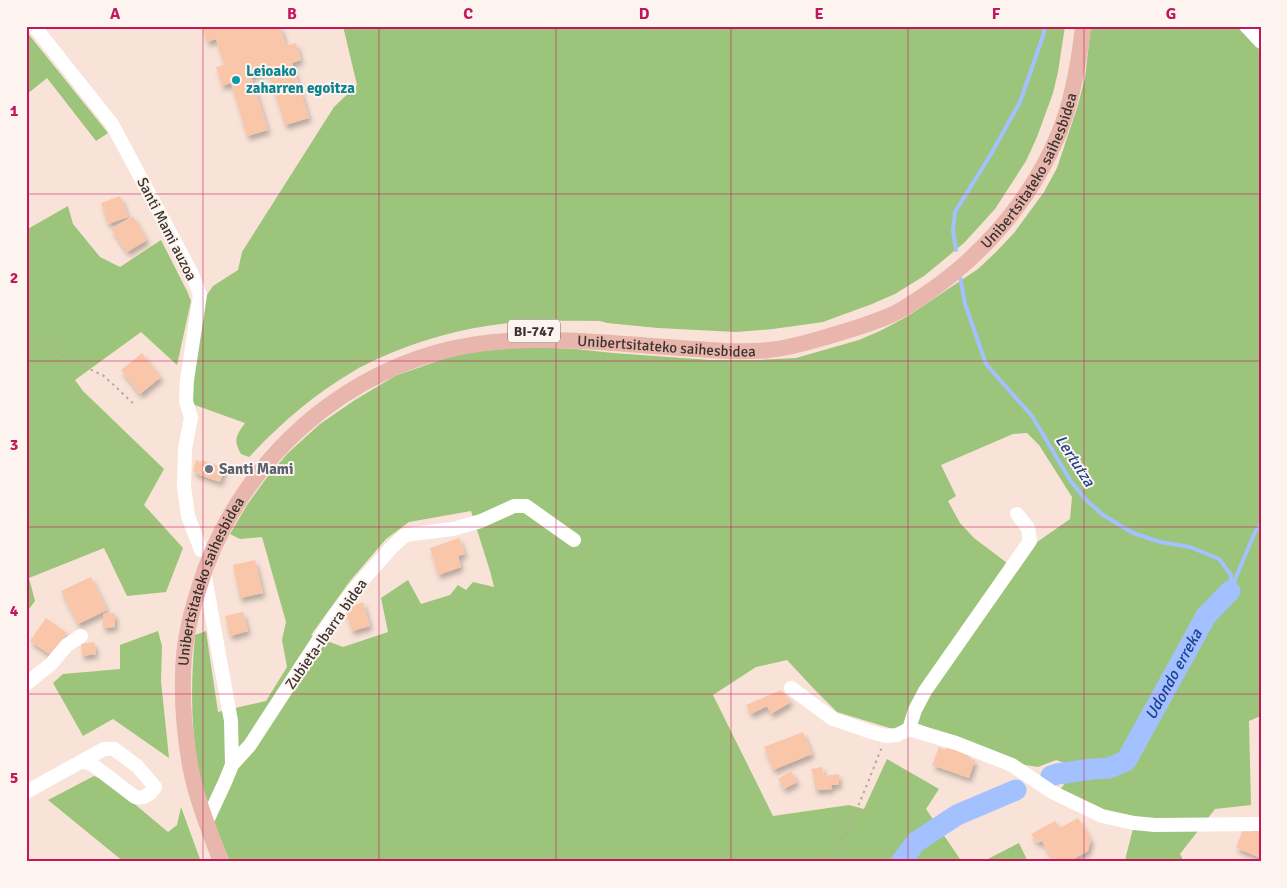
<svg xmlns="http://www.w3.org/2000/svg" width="1287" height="888" font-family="Signika,sans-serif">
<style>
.green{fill:#9cc47a;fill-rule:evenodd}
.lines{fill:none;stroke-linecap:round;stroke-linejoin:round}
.stream{stroke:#a3c1ff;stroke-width:4}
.river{stroke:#a3c1ff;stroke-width:21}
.building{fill:#f9c6aa;filter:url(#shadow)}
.path{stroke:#b9a89f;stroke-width:2;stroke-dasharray:2.5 4;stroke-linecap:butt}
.minor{stroke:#fff;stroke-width:14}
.major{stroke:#e8b6ac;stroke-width:16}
.grid{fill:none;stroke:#c2185b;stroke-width:1;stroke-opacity:0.55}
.culture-dot{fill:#0f9aa8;stroke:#fdf4ef;stroke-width:2}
.worship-dot{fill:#6b7280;stroke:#fdf4ef;stroke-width:2}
.labels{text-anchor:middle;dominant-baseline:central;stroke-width:4;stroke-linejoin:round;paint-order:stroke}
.shield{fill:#fdf4ef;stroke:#756d69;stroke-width:1}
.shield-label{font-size:14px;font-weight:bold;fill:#3b332f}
.culture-label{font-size:15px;font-weight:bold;fill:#0d838f;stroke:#fdf4ef;text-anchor:start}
.street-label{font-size:15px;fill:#3b332f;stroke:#fdf4ef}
.worship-label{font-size:15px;font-weight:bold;fill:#5b616d;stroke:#fdf4ef;text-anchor:start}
.water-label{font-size:16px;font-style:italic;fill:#1b3e93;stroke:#fdf4ef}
.neatline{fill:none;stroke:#c2185b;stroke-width:2}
.grid-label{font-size:16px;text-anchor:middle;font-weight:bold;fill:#c2185b}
</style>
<defs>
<filter id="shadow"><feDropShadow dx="2.5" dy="4.5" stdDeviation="2.5" flood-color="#0004"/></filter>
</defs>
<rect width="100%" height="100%" fill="#f9e3d8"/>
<path class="green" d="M 343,26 L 1065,26 L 1058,72 L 1053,93 L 1037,137 L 1026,161 L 995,209 L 964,243 L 924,276 L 895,294 L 872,304 L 823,322 L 773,329 L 736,332 L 658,328 L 607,323 L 600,321 C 569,321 539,320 508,323 C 463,328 419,340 377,359 C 370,363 361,366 354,371 C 314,394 280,424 249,457 L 241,454 C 233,440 236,436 245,423 L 192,404 L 190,393 L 204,299 L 213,286 L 238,270 L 242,252 L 334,107 L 357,85 Z
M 1091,26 L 1261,26 L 1261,716 L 1249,721 L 1251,805 L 1215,809 L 1180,854 L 1184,862 L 1123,862 L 1125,860 L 1136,817 L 1097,809 L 1060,790 L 1068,779 L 1070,765 L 1056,760 L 1038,767 L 1025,765 L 919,724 L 893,729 L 837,712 L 814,689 L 787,660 L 756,667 L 713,695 L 773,816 L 849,805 L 864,809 L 887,759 L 939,789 L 926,809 L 962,862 L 230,862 C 218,833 206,803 199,772 C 190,726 191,681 195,635 L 206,631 L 218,712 L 266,701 L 287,667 L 282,640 L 286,622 L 262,537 L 240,539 L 230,534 L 247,505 L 268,476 L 288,453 L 320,424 L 355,400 L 395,376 L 446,358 L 473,350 L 526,347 L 576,349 L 613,353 L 710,360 L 758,360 L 796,358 L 859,340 L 882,330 L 908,316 L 978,269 L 996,252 L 1014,233 L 1044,192 L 1057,168 L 1077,108 L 1085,78 ZM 1027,433 L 1039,445 L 1072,497 L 1070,519 L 1007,563 L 974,538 L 960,523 L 948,501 L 956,496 L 941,465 L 1013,434 ZM 471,511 L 490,571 L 494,587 L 473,582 L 466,590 L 458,585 L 450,595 L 421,604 L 408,580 L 381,598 L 388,632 L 343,647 L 311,635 L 350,581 L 386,539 L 409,522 Z
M 26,31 L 108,133 L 96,141 L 47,78 L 26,95 Z
M 68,206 L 73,224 L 100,257 L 120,267 L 161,240 L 187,291 L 191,301 L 177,365 L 141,332 L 75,380 L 83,391 L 164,469 L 144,505 L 183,548 L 166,592 L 127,596 L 104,548 L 29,578 L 35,601 L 26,613 L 26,230 Z
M 158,631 L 162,646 L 161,681 L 169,758 L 113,719 L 83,736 L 53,683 L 63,674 L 120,669 L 120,645 Z
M 94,776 L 107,781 L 168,832 L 177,825 L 181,807 L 201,862 L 124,862 L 48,800 Z
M 1019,843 L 1028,862 L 982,862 Z"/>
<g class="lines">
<path class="stream" d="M 956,250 L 953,231 L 955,212 L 991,154 L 1020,102 L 1043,36 L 1045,26
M 960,276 L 965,304 L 986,364 L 1032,416 L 1070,480 L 1085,499 L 1103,515 L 1133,533 L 1160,542 L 1190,547 L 1219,559 L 1231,575 L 1230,591
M 1231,589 L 1255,532 L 1261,523"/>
<g class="river">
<path id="s1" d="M 1051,776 L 1057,774 L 1092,769 L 1109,768 L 1126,761 L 1206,616 L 1230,591"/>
<path d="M 901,862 L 916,842 L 957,815 L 1016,790"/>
</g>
</g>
<path class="building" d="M 202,26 L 280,26 L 286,46 L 296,43 L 301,60 L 292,63 L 309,118 L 285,125 L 268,71 L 251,76 L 268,130 L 247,136 L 231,83 L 222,86 L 216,67 L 224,65 L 216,39 L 207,42 Z
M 120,196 L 128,217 L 108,224 L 101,203 Z
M 133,216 L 147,240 L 127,252 L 111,229 Z
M 142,353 L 161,377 L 140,394 L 121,370 Z
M 196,460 L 201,462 L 202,460 L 225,468 L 220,482 L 197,474 L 197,473 L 193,471 Z
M 459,538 L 465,554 L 458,556 L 461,567 L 438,575 L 430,548 Z
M 255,560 L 263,593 L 240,598 L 233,565 Z
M 91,577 L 107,610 L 78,624 L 61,591 Z
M 363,602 L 370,626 L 352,631 L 345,609 Z
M 243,612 L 248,631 L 230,636 L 225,616 Z
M 115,613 L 115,627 L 103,628 L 103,614 Z
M 46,618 L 67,633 L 52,656 L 30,641 Z
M 94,642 L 96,654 L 82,656 L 81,644 Z
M 781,690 L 791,702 L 771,714 L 767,706 L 751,714 L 746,705 Z
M 803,732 L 812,754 L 773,770 L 764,747 Z
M 947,746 L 967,753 L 965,757 L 975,760 L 969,778 L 932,765 L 939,747 L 946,750 Z
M 822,767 L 824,776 L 839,774 L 839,785 L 831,785 L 832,789 L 815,790 L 814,777 L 811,769 Z
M 791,771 L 797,782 L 784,789 L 778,779 Z
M 1078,818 L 1091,840 L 1088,851 L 1068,862 L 1054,862 L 1042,841 L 1037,843 L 1031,834 L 1055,821 L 1060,828 Z
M 1252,828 L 1261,832 L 1261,858 L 1236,848 L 1243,829 L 1250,832 Z"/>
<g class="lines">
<path class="path" d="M 26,339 L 104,376 L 135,405
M 827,862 C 852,828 866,786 882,747"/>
<path class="minor" d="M 34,26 L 112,124 L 192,274 L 200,295 L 187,380 L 186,401 L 191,418 L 185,448 L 184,486 L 188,516 L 201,550
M 1246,26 L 1261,42
M 204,572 L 231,721 L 232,765 L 225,782 L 206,823
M 26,684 L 51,664 L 67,645 L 81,636
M 791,688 L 833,719 L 871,732 L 886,736 L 897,735 L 909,729 L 956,743 L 1012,765 L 1052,792 L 1102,816 L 1134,823 L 1155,825 L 1261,824
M 909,729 L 915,710 L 925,691 L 1030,541 L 1028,528 L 1017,514
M 232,765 L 250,745 L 332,619 L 353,591 L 391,548 L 405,535 L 453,529 L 481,521 L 514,506 L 526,506 L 574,540
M 26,792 L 104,749 L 114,749 L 137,766 L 155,787 C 150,795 144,799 135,797 L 93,765 L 84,761"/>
<path class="major" id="s2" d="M 221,862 C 209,830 196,798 190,765 C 185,736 182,707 183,677 C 183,648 189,619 198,591 C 235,464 345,363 478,344 C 549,334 625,345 696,349 C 720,351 746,353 769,350 C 791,348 812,341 833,335 C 856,328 881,321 901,310 C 908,306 914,302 920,298 C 981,258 1031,201 1059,133 C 1073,99 1079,63 1083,26"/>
</g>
<path class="grid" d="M 203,26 L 203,862M 379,26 L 379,862M 556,26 L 556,862M 731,26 L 731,862M 908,26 L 908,862M 1084,26 L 1084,862M 26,194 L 1261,194M 26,361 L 1261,361M 26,527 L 1261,527M 26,694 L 1261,694"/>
<circle class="culture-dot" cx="236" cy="80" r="5"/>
<circle class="worship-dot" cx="209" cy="469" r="5"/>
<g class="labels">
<rect class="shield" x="508" y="319.5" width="52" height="23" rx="4"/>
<g class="shield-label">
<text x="534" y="331">BI-747</text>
</g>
<g class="culture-label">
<text x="246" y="71">Leioako<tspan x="246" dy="17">zaharren egoitza</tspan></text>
</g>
<g class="street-label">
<text stroke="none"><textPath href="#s2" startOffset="1296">Unibertsitateko saihesbidea</textPath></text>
<text transform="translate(167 229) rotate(63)">Santi Mami auzoa</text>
<text stroke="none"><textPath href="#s2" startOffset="861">Unibertsitateko saihesbidea</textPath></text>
<text stroke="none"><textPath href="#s2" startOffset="291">Unibertsitateko saihesbidea</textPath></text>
<text transform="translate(326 634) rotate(-55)">Zubieta-Ibarra bidea</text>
</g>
<g class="worship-label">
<text x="219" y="469">Santi Mami</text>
</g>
<g class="water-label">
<text transform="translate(1075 461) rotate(57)">Lertutza</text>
<text stroke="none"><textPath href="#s1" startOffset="176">Udondo erreka</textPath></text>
</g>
</g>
<rect width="1287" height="888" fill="none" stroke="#fdf4ef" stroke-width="55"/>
<rect x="28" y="28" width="1232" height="832" class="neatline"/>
<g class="grid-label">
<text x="115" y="19">A</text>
<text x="292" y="19">B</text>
<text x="468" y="19">C</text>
<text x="644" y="19">D</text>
<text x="819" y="19">E</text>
<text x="996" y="19">F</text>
<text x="1171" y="19">G</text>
<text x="14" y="116">1</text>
<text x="14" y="283">2</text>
<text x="14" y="450">3</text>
<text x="14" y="616">4</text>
<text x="14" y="783">5</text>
</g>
</svg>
